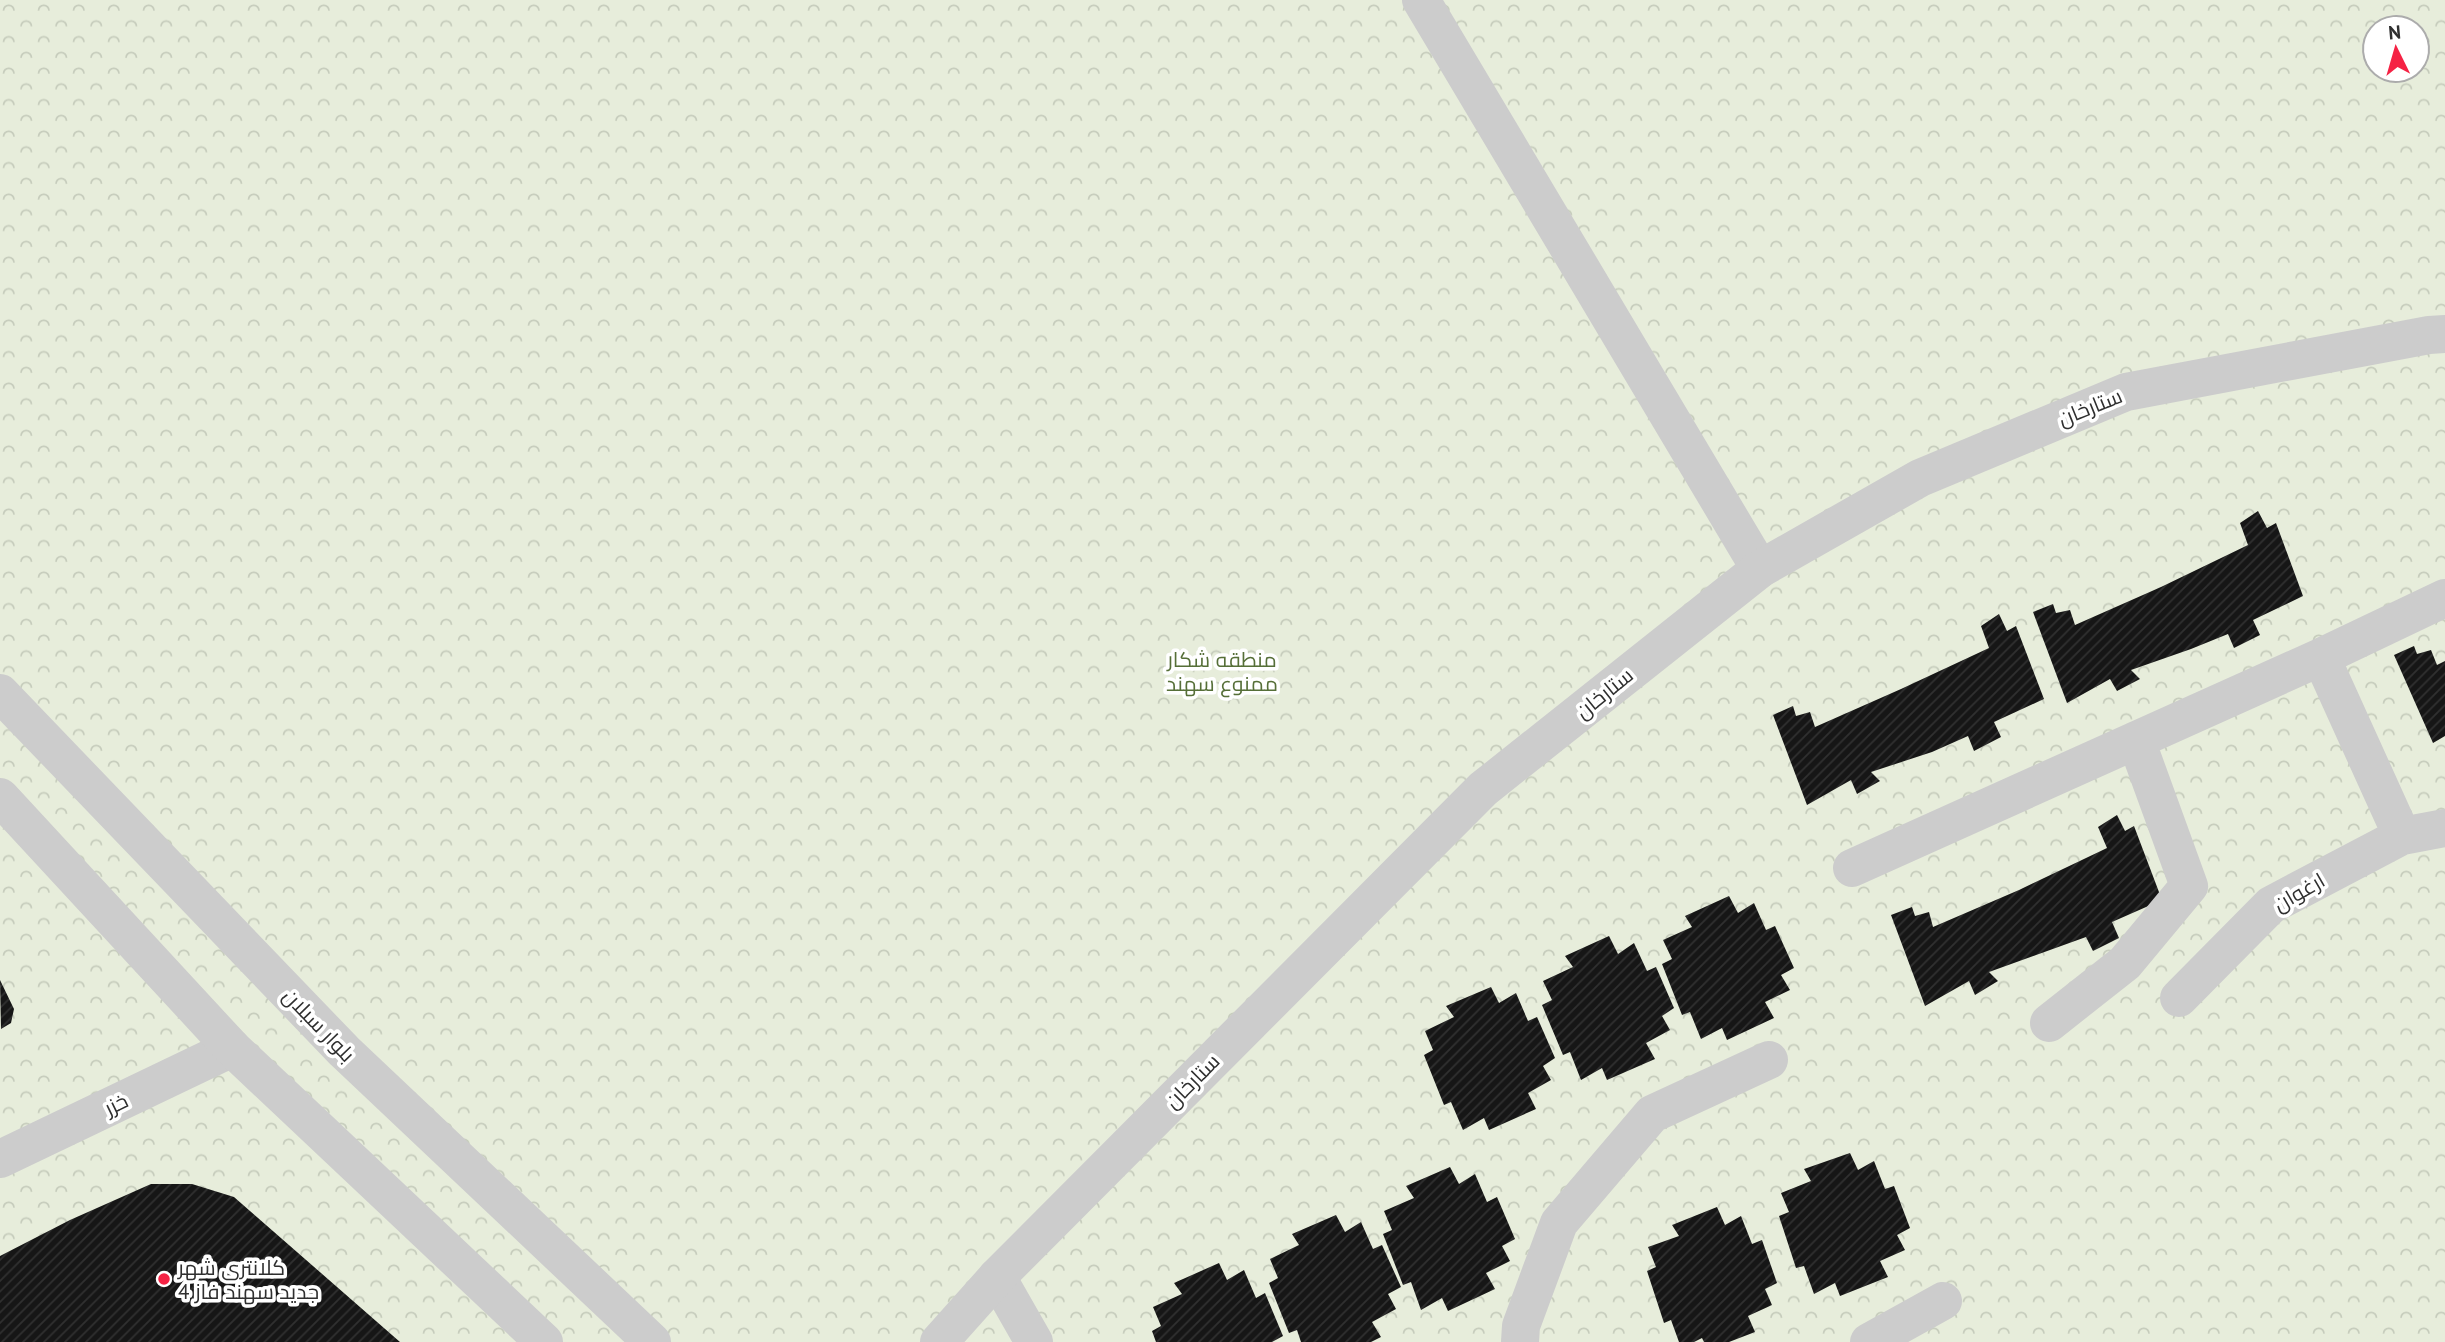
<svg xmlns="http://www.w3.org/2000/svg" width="2445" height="1342" font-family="'PT Sans',Cairo,sans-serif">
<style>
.forest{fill:url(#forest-crowns);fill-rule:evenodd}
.building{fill:url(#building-hatch)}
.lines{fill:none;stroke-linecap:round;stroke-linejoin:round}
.minor{stroke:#ccc;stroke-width:38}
.tertiary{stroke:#ccc;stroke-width:38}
.poi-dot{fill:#f52244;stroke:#fff;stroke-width:2.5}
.labels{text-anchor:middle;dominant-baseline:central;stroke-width:7;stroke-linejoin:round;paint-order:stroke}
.street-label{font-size:21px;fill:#2f2f2f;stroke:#fff}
.park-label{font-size:21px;fill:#566f38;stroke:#fff}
.poi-label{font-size:21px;fill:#2f2f2f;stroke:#fff;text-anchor:start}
</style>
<defs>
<pattern id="forest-crowns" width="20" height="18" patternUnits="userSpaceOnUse" patternTransform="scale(1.75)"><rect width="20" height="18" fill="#e7eddb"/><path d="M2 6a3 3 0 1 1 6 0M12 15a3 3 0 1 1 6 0" fill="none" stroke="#c6ccbc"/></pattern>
<pattern id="building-hatch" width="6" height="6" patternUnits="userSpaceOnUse" patternTransform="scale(1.75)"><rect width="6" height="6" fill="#161616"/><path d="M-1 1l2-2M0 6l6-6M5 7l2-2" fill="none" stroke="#303030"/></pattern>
</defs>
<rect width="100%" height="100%" fill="#fff"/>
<path class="forest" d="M 0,0 L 2445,0 L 2445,1342 L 0,1342 ZM 2375,28 L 2417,28 L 2417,70 L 2375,70 Z"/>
<path class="building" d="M 2258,511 L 2267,528 L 2276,523 L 2303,596 L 2253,620 L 2260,635 L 2234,648 L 2228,634 L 2191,649 L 2131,670 L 2140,679 L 2117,691 L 2110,679 L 2067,703 L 2033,612 L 2053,604 L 2056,613 L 2070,610 L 2075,625 L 2161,587 L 2248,545 L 2240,523 Z
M 1999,614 L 2007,631 L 2016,626 L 2044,699 L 1994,722 L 2001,737 L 1974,751 L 1968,736 L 1932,752 L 1871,772 L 1880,781 L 1857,794 L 1851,780 L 1807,805 L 1773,715 L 1793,706 L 1796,716 L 1810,712 L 1815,727 L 1901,689 L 1989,648 L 1981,626 Z
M 2414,646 L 2417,654 L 2431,650 L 2437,665 L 2445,661 L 2445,736 L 2433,743 L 2394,655 Z
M 2117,815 L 2125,831 L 2134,826 L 2162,900 L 2112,922 L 2119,938 L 2093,951 L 2086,937 L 1989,972 L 1998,981 L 1975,995 L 1969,981 L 1925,1006 L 1891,915 L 1912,907 L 1915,916 L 1929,912 L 1933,927 L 2019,890 L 2107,848 L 2098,827 Z
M 1729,896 L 1738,913 L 1754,903 L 1766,930 L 1775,926 L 1794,968 L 1781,975 L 1790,990 L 1765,1002 L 1774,1018 L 1727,1040 L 1722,1028 L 1701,1039 L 1690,1012 L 1682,1015 L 1662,964 L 1672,959 L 1663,940 L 1692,927 L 1685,916 Z
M 1609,936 L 1618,954 L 1634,943 L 1647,971 L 1656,967 L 1674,1008 L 1662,1016 L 1670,1030 L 1646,1043 L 1655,1059 L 1607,1080 L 1602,1068 L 1581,1080 L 1570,1052 L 1563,1055 L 1542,1005 L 1552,1000 L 1543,981 L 1573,967 L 1565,956 Z
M 0,980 L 14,1009 L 11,1023 L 1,1029 Z
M 1491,987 L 1499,1003 L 1516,993 L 1528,1021 L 1537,1017 L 1555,1058 L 1543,1066 L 1551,1080 L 1528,1093 L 1536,1109 L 1489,1130 L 1484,1118 L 1463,1130 L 1451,1102 L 1444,1105 L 1424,1055 L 1433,1050 L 1425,1031 L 1454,1017 L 1446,1006 Z
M 1850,1153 L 1858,1170 L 1874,1161 L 1885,1189 L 1894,1186 L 1910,1228 L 1897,1235 L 1905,1250 L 1880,1261 L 1888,1277 L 1840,1296 L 1835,1283 L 1814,1294 L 1804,1266 L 1796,1268 L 1779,1216 L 1789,1212 L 1781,1193 L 1811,1181 L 1804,1169 Z
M 1450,1167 L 1459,1184 L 1475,1174 L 1487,1202 L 1497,1197 L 1515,1239 L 1502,1246 L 1510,1261 L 1486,1273 L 1495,1289 L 1448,1311 L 1442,1298 L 1421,1310 L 1411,1282 L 1403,1285 L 1383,1234 L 1392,1230 L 1384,1211 L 1414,1198 L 1406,1186 Z
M 151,1184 L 192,1184 L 234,1197 L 400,1342 L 0,1342 L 0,1256 L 70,1220 Z
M 1717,1207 L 1725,1225 L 1741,1216 L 1752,1244 L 1762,1240 L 1777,1283 L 1765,1289 L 1772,1305 L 1748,1316 L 1755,1332 L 1729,1342 L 1704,1342 L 1702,1338 L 1694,1342 L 1679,1342 L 1671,1320 L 1664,1323 L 1647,1271 L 1656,1267 L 1648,1247 L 1679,1236 L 1672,1225 Z
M 1336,1215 L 1345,1232 L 1361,1222 L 1373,1249 L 1382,1245 L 1401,1287 L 1388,1294 L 1396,1309 L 1372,1322 L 1381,1337 L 1371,1342 L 1301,1342 L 1297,1330 L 1289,1333 L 1269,1283 L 1278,1278 L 1270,1259 L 1299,1245 L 1292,1234 Z
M 1219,1263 L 1227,1280 L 1244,1270 L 1256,1298 L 1265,1293 L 1283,1336 L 1272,1342 L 1156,1342 L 1152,1331 L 1161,1326 L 1153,1307 L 1182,1294 L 1174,1283 Z"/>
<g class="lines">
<path class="minor" d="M 1421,0 L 1760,569
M 2402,836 L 2321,657 L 2445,598
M 1852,868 L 2321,657
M 2179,998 L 2271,905 L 2402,836 L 2445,828
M 2049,1023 L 2125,963 L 2189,886 L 2136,740
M 0,1159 L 232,1048
M 997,1277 L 1034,1342
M 1520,1342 L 1521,1326 L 1559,1223 L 1652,1114 L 1769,1060
M 1869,1342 L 1943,1301"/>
<path class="tertiary" d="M 0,693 L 344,1051 L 652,1342
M 0,797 L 232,1048 L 544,1342
M 939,1342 L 997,1277 L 1483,789 L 1760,569 L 1920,478 L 2126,392 L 2429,335 L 2445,334"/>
</g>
<circle class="poi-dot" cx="164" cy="1279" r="7"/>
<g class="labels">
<g class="street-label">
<text transform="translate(2090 407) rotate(-22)">ستارخان</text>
<text transform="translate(1604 693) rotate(-39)">ستارخان</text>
<text transform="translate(2299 892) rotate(-30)">ارغوان</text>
<text transform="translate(319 1025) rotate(46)">بلوار سبلان</text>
<text transform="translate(1192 1081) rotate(-45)">ستارخان</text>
<text transform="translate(116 1104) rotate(-26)">خزر</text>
</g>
<g class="park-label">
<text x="1222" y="659">منطقه شکار<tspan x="1222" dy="24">ممنوع سهند</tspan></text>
</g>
<g class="poi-label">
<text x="178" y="1267">کلانتری شهر<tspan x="178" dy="24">جدید سهند فاز 4</tspan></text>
</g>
</g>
<g transform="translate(2396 49) rotate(355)"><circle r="33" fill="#ffffff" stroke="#acacac" stroke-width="2"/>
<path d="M0-5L12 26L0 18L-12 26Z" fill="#f52244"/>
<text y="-10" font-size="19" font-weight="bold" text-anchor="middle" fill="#2f2f2f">N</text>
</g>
</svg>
